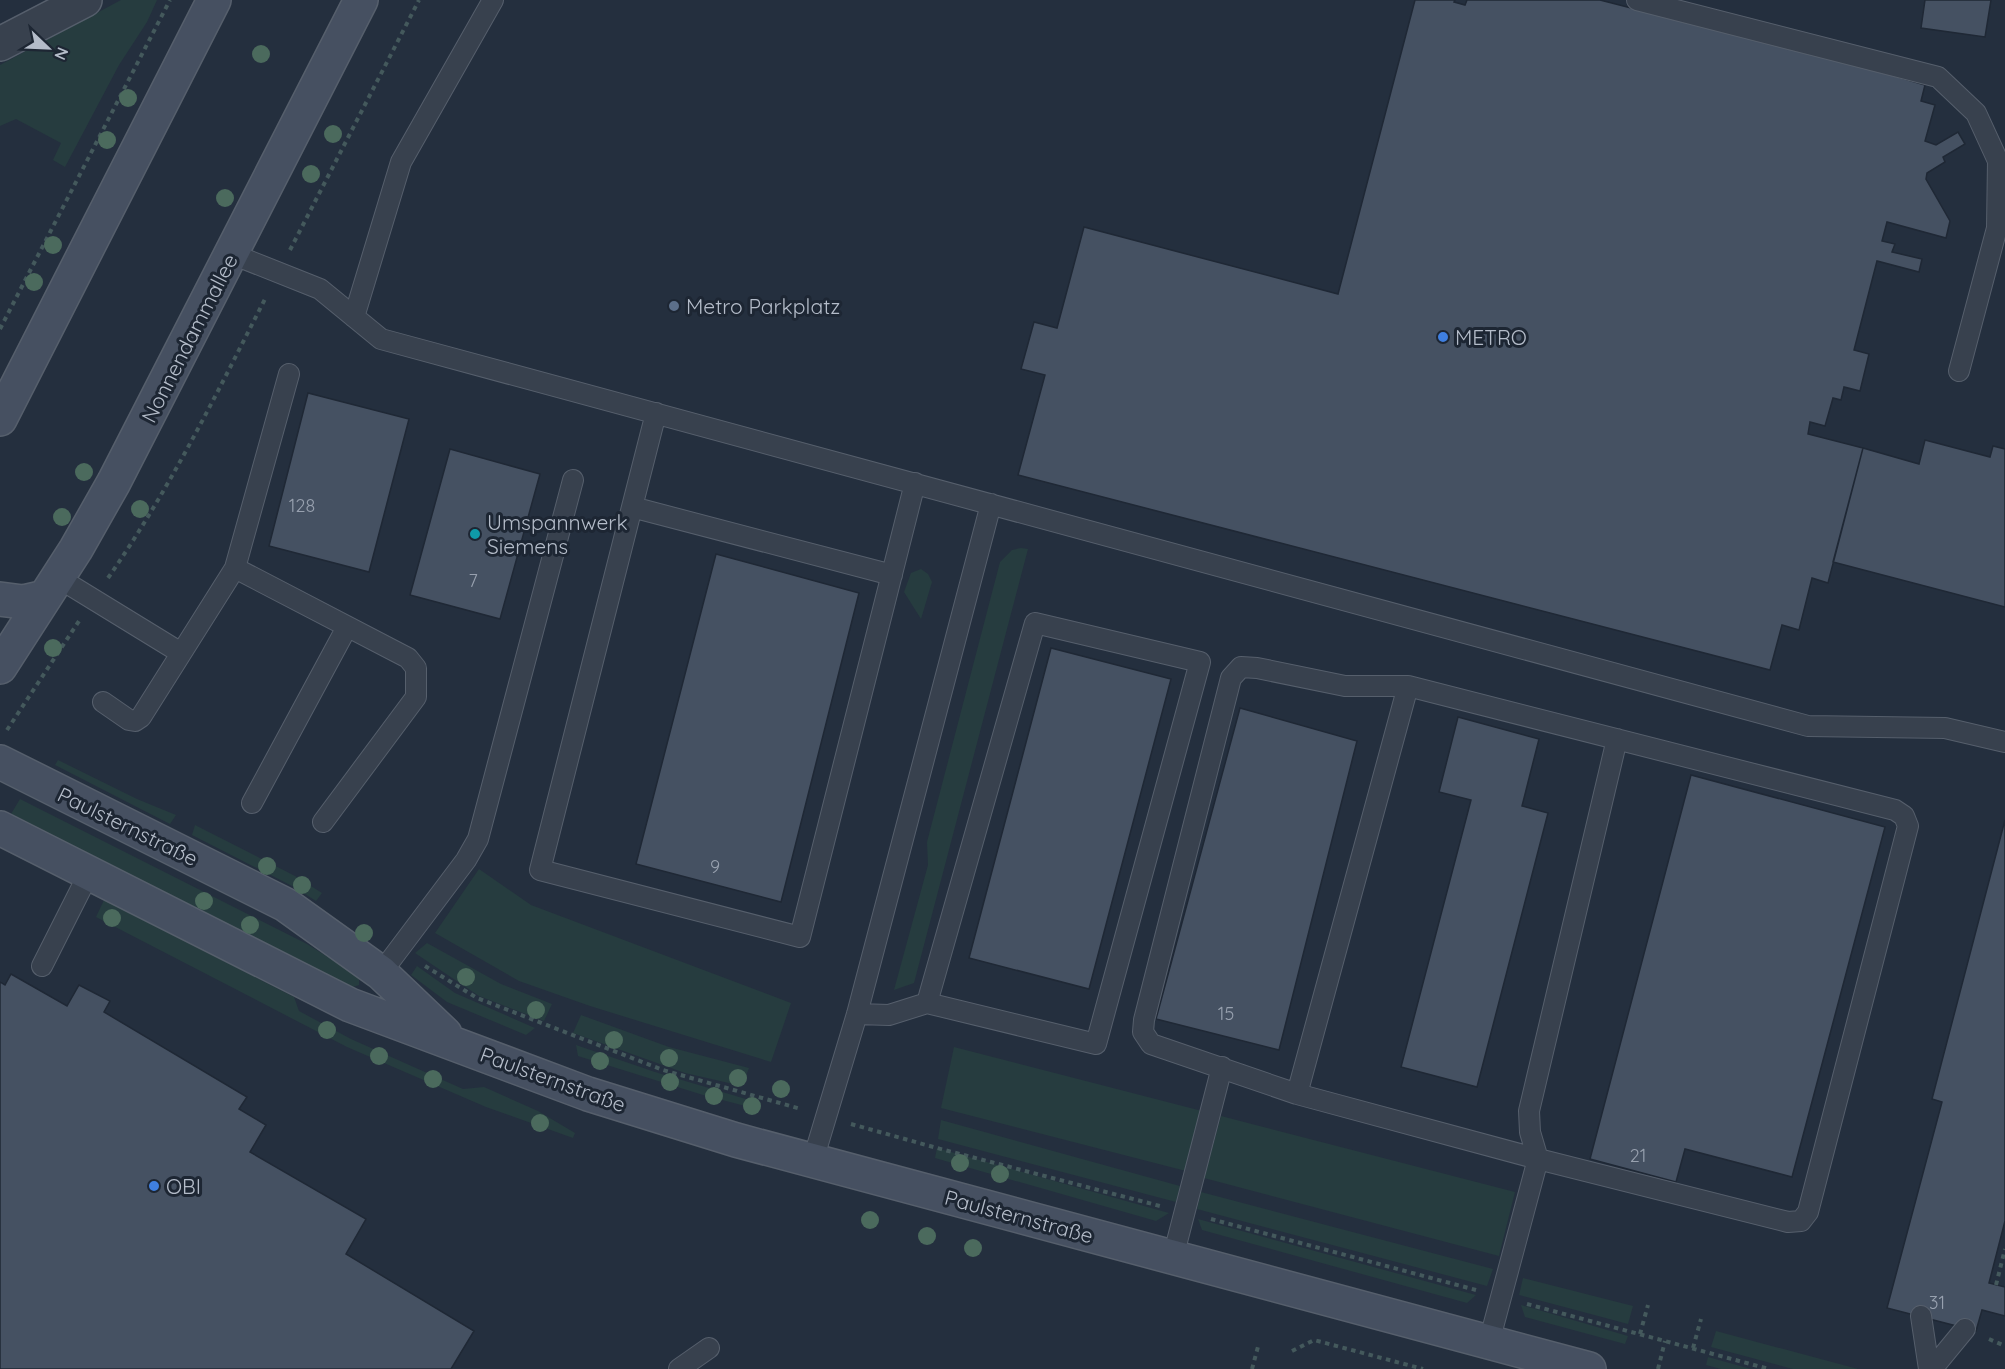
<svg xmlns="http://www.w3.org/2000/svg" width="2005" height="1369" font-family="Quicksand,sans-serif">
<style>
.green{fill:#263c3f}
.building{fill:#455162;stroke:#1f2835;stroke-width:1.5}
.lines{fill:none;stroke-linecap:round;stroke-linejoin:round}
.service-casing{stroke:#565f6c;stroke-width:22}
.minor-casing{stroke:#565f6c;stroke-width:36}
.secondary-casing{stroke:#565f6c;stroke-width:36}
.path{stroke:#44595c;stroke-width:4;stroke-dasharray:4.5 4.5;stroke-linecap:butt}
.service{stroke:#38414e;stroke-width:20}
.minor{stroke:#38414e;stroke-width:33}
.secondary{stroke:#465061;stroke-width:33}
.tree{fill:#4b6a5d}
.service-dot{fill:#5c6f8a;stroke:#1d2633;stroke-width:2}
.shop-dot{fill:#3f7fe0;stroke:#1d2633;stroke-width:2}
.culture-dot{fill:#0f9aa8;stroke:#1d2633;stroke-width:2}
.labels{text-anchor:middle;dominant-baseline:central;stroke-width:6;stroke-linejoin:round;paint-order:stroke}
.number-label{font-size:18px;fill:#98a1af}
.poi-label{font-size:21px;fill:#b4bcc9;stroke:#1d2633;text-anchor:start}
.street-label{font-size:21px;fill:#b4bcc9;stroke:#1d2633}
</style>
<rect width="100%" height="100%" fill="#242f3e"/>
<path class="green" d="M 121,0 L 157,0 L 147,22 L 119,65 L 65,167 L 53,160 L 61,143 L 16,119 L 0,126 L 0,65 Z
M 1021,548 L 1028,549 L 914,983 L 894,990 L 928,865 L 927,842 L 1000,562 L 1012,550 Z
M 921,569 L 928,574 L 932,582 L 921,619 L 904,592 L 911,573 Z
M 58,760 L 137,799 L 176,815 L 170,824 L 55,765 Z
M 20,799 L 307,944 L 355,974 L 359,979 L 359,985 L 353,987 L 11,814 Z
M 195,825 L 295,876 L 322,893 L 316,901 L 294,887 L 192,835 Z
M 479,869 L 531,905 L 791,1003 L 771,1062 L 590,1006 L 519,981 L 435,933 Z
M 104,900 L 294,997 L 299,1011 L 351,1039 L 463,1089 L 484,1087 L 538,1111 L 575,1133 L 573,1138 L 486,1107 L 347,1047 L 96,917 Z
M 427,943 L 501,984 L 552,1004 L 544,1021 L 479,996 L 415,953 Z
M 417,966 L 455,993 L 535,1028 L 526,1035 L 447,1002 L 411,975 Z
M 581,1015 L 669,1047 L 749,1068 L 742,1086 L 685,1073 L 573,1033 Z
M 576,1045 L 655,1072 L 756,1102 L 753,1108 L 703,1095 L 578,1056 Z
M 954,1047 L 1202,1111 L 1186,1171 L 941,1108 Z
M 1221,1116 L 1515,1192 L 1499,1256 L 1204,1178 Z
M 941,1120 L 1180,1186 L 1176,1202 L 938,1139 Z
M 937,1148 L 1169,1213 L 1156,1221 L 935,1158 Z
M 1201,1192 L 1493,1269 L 1487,1286 L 1197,1209 Z
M 1198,1219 L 1476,1295 L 1467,1303 L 1202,1230 Z
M 1523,1278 L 1633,1306 L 1628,1324 L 1519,1295 Z
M 1521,1305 L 1628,1336 L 1625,1344 L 1525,1317 Z
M 1716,1331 L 1858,1369 L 1793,1369 L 1711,1347 Z
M 1708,1357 L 1751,1369 L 1721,1369 L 1706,1365 Z"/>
<path class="building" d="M 1415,0 L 1455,0 L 1454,2 L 1465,5 L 1467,0 L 1600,0 L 1888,74 L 1925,85 L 1921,101 L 1935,105 L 1925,141 L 1936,145 L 1958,132 L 1965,144 L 1943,157 L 1945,162 L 1927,173 L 1926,179 L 1950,221 L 1946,238 L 1887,222 L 1882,241 L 1895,244 L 1892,252 L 1922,259 L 1919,272 L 1877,261 L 1854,350 L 1869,354 L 1860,391 L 1844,387 L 1841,400 L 1833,398 L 1825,426 L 1810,422 L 1808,434 L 1863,448 L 1828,583 L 1812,578 L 1799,630 L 1782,625 L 1770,670 L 1018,475 L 1045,375 L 1021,369 L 1034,322 L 1057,328 L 1084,227 L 1338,294 Z
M 1925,0 L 1991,0 L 1985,37 L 1921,28 Z
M 308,393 L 409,419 L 369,572 L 269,546 Z
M 1925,440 L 1990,457 L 1993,446 L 2005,449 L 2005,607 L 1833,562 L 1863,448 L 1919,464 Z
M 450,449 L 540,474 L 500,619 L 410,595 Z
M 716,554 L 859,593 L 781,902 L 636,864 Z
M 1051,648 L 1171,679 L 1089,989 L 969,958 Z
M 1240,708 L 1357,741 L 1279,1050 L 1156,1019 Z
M 1458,717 L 1539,739 L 1522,806 L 1548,813 L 1477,1087 L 1401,1067 L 1471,800 L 1439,792 Z
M 1691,775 L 1885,827 L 1792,1177 L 1685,1149 L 1676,1182 L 1590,1159 Z
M 2005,820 L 2005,1221 L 1989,1283 L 2005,1287 L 2005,1316 L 1982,1310 L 1976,1331 L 1887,1308 L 1942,1102 L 1932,1099 Z
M 11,974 L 67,1006 L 79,985 L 110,1001 L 104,1012 L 247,1097 L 239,1109 L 266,1125 L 250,1152 L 366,1219 L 346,1254 L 474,1331 L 451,1369 L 0,1369 L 0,982 L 5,985 Z"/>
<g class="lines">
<g class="service-casing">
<path id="service" d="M 1637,0 L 1938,77 L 1976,113 L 1998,161 L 1997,228 L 1959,371
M 232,254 L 320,289 L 381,339 L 1808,726 L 1945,728 L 2005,742
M 354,317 L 401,162 L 493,0
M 632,507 L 656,413
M 235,568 L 408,658 L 416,668 L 416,697 L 323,822
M 892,575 L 632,507 L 540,870 L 800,937 L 915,483
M 57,577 L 181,653
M 1241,667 L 1257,668 L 1345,686 L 1408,686 L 1895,810 L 1904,816 L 1908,826 L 1808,1212 L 1801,1221 L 1788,1222 L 1538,1159 L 1297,1094 L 1151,1044 L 1143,1032 L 1144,1020 L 1231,678 Z
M 103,702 L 129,720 L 135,721 L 141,717 L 235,568 L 289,374
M 252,803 L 347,627
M 42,966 L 89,873
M 381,973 L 466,860 L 478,839 L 573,480
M 857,1014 L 889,1015 L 927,1003 L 1035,623 L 1200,662 L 1096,1044 L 927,1003
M 1297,1094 L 1408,686
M 813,1160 L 857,1014 L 991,504
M 1173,1257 L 1222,1067
M 1921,1316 L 1929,1369
M 1489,1342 L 1538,1159 L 1530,1132 L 1529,1111 L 1617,739
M 679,1369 L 709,1348
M 1932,1369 L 1965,1329"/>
</g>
<g class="minor-casing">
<path id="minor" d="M 0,44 L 85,0"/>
</g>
<g class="secondary-casing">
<path id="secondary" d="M 0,419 L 214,0
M 0,599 L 23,602 L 45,597
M 0,667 L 76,549 L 114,482 L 361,0
M 0,762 L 286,905 L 381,973 L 445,1034
M 0,828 L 350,1005 L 588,1094 L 736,1140 L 1589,1369"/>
</g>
<path class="path" d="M 290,250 L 419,0
M 0,329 L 170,0
M 108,578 C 170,489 217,393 266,297
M 7,730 L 79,621
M 425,966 L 477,998 L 663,1070 L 801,1109
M 851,1124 L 937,1148 L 1160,1206
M 1211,1219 L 1476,1290
M 1996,1285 L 2005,1249
M 1527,1304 L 1769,1369
M 1640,1334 L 1648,1305
M 1989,1339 L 2005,1346
M 1693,1348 L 1701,1319
M 1292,1351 L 1314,1340 L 1423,1369
M 1252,1369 L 1259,1343
M 1658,1369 L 1665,1341"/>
<use href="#service" class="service"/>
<use href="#minor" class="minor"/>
<use href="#secondary" class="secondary"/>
</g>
<g class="tree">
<circle cx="261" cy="54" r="9"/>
<circle cx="128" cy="98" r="9"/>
<circle cx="333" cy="134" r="9"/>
<circle cx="107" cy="140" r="9"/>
<circle cx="311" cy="174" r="9"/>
<circle cx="225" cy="198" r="9"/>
<circle cx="53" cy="245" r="9"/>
<circle cx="34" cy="282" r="9"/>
<circle cx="84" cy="472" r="9"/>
<circle cx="140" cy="509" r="9"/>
<circle cx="62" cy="517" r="9"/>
<circle cx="53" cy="648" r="9"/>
<circle cx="267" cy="866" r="9"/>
<circle cx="302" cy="885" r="9"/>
<circle cx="204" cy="901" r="9"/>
<circle cx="112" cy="918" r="9"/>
<circle cx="250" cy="925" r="9"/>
<circle cx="364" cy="933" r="9"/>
<circle cx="466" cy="977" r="9"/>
<circle cx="536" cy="1010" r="9"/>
<circle cx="327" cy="1030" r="9"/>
<circle cx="614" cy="1040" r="9"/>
<circle cx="379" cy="1056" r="9"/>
<circle cx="669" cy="1058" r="9"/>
<circle cx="600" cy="1061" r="9"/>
<circle cx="738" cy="1078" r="9"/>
<circle cx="433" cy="1079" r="9"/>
<circle cx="670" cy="1082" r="9"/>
<circle cx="781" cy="1089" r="9"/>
<circle cx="714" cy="1096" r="9"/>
<circle cx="752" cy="1106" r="9"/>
<circle cx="540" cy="1123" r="9"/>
<circle cx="960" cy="1163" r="9"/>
<circle cx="1000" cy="1174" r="9"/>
<circle cx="870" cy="1220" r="9"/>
<circle cx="927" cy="1236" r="9"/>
<circle cx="973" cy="1248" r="9"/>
</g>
<circle class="service-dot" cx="674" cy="306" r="6"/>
<g class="shop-dot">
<circle cx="1443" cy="337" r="6"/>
<circle cx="154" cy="1186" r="6"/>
</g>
<circle class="culture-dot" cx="475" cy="534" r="6"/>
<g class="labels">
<g class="number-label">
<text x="302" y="505">128</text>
<text x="473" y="580">7</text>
<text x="715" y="866">9</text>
<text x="1226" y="1013">15</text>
<text x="1638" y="1155">21</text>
<text x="1937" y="1302">31</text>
</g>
<g class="poi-label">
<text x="686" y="306">Metro Parkplatz</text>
<text x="1455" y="337">METRO</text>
<text x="487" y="522">Umspannwerk<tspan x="487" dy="24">Siemens</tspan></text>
<text x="166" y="1186">OBI</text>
</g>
<g class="street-label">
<text transform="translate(189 338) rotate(-63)">Nonnendammallee</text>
<text transform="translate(128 826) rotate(26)">Paulsternstraße</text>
<text transform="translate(553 1079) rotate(20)">Paulsternstraße</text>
<text transform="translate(1019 1216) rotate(15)">Paulsternstraße</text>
</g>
</g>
<g transform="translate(48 48) rotate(113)" stroke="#1d2633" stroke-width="4.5" paint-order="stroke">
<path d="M0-4.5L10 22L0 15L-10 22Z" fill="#b4bcc9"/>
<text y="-9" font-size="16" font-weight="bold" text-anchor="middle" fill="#b4bcc9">N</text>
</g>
</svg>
